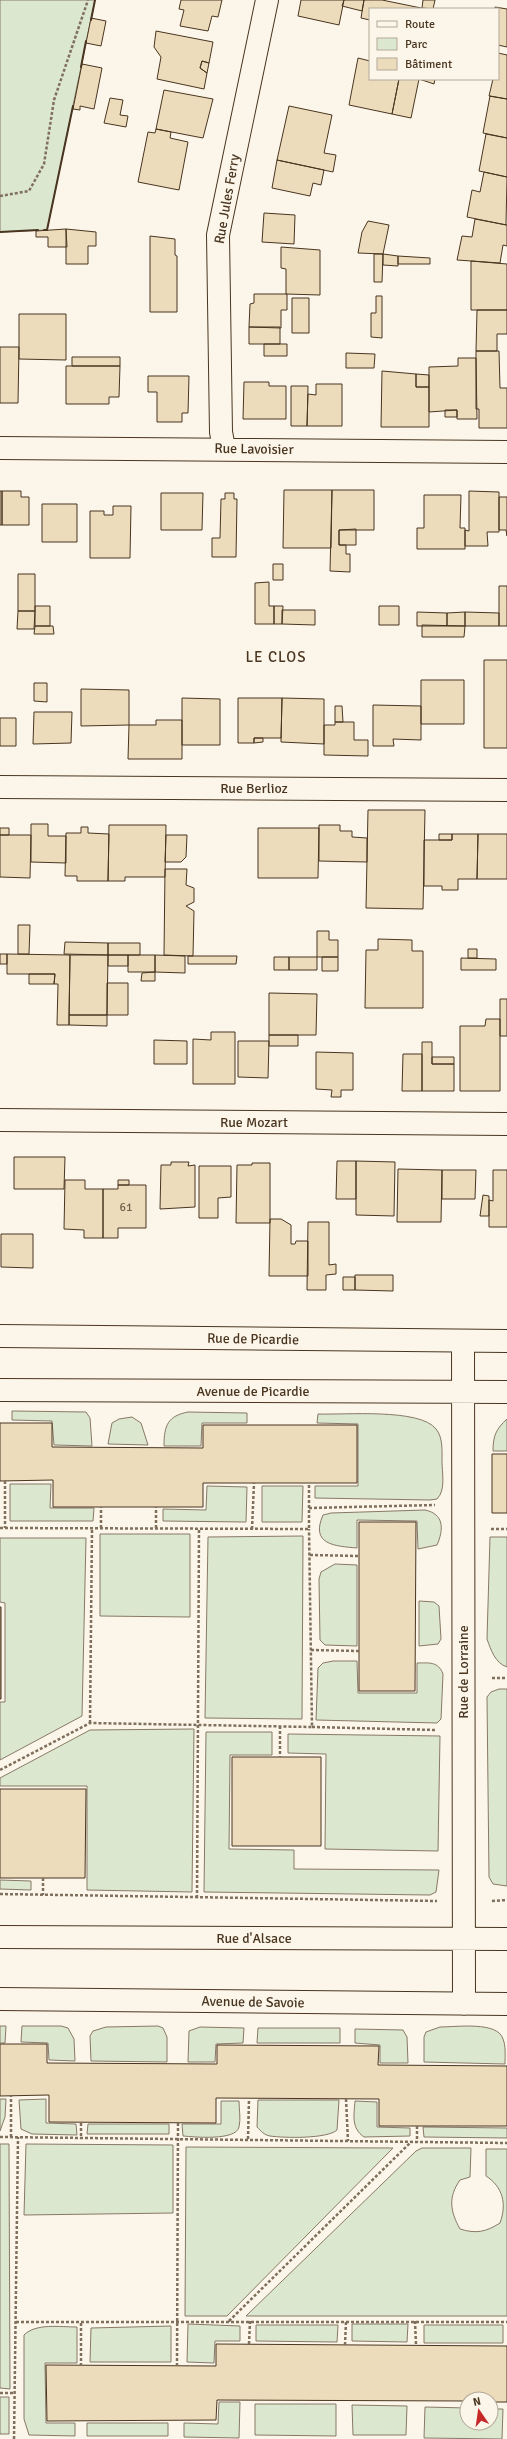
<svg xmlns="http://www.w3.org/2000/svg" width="507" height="2439" font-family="Signika,sans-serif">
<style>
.green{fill:#dce7d0;stroke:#887966}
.building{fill:#ecdcbc;stroke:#4a3520}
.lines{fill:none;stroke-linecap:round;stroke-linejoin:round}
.minor-casing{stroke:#4a3520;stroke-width:24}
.path{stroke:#7f6f5c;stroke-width:2.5;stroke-dasharray:3 2;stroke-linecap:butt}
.minor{stroke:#fbf6e9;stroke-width:22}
.wall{stroke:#4a3520;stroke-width:2}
.labels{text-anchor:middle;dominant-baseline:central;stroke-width:3;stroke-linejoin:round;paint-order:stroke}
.number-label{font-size:12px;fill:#725f47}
.street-label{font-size:14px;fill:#4a3520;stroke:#fbf6e9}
.neighbourhood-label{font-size:15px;letter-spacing:1px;fill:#4a3520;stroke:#fbf6e9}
</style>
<rect width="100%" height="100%" fill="#fbf6e9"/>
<path class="green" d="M 0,0 L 95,0 L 47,230 L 0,232 Z
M 12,1411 L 86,1412 L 90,1418 L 92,1446 L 54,1445 L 52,1421 L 12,1420 Z
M 188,1412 L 247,1413 L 247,1423 L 202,1423 L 201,1446 L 164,1446 C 164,1425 168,1416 188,1412 Z
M 318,1414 C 344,1415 420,1408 436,1429 C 443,1437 442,1451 442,1461 C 442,1473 446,1490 437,1499 L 430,1500 L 315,1498 L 315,1486 L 358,1486 L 358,1424 L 317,1423 Z
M 132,1417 L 141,1423 L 148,1445 L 108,1444 L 112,1423 L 119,1419 Z
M 507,1419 L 507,1451 L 493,1451 C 493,1436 496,1429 507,1419 Z
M 10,1484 L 51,1484 L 50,1508 L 94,1508 L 93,1521 L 10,1521 Z
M 207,1486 L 247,1487 L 246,1522 L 163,1521 L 163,1509 L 206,1510 Z
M 262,1486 L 303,1486 L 302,1522 L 262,1522 Z
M 425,1510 C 444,1514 444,1529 437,1545 L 418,1549 L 417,1521 L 357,1520 L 357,1548 C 335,1546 310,1545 323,1515 L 331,1513 Z
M 100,1534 L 190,1534 L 190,1617 L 100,1616 Z
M 303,1536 L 302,1719 L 205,1718 L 208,1537 Z
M 490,1537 L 507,1537 L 507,1667 C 495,1663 491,1650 487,1639 Z
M 0,1538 L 86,1538 L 82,1716 L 0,1760 L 0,1702 L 5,1702 L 5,1603 L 0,1602 Z
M 335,1564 L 357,1565 L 357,1646 L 325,1645 L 320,1640 L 319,1579 L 321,1572 Z
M 419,1601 L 434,1602 L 439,1606 L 441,1639 L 438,1644 L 419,1646 Z
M 333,1661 L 357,1661 L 358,1693 L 417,1693 L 417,1663 C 429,1663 438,1661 443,1674 L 441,1719 L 437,1723 L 316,1720 L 318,1668 L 323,1663 Z
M 499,1689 L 507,1689 L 507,1886 L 493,1884 L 489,1877 L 487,1697 L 491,1692 Z
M 194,1729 L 192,1892 L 87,1890 L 87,1786 L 0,1786 L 0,1778 L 90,1730 Z
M 206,1732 L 272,1732 L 272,1755 L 230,1755 L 229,1849 L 294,1850 L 294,1869 L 439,1870 L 436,1892 L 430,1895 L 204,1892 Z
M 288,1734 L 440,1736 L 438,1851 L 325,1849 L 326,1754 L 288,1753 Z
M 0,1880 L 31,1881 L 31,1890 L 0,1889 Z
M 0,2026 L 6,2026 L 5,2043 L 0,2043 Z
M 22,2026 L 61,2026 L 68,2028 L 74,2039 L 75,2061 L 49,2060 L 48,2043 L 21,2042 Z
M 158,2026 L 163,2028 L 167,2037 L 167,2062 L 91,2061 L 90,2036 L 93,2031 L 106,2027 Z
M 200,2027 L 244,2028 L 243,2043 L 216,2044 L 215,2062 L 188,2062 L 189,2031 Z
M 440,2027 C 456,2027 498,2021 503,2039 C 506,2046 505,2056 505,2064 L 424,2062 L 424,2037 L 426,2032 Z
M 258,2028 L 340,2028 L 340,2043 L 257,2043 Z
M 355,2029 L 403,2030 L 407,2037 L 408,2063 L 380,2063 L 380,2045 L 355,2043 Z
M 0,2099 L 6,2099 L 5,2117 L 0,2131 Z
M 46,2099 L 46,2123 L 76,2124 L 77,2135 L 32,2134 L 21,2129 L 19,2100 Z
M 258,2100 L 339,2100 L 337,2130 C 327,2139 284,2138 270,2136 C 264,2135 261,2131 257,2127 Z
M 221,2101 L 239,2101 C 239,2109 241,2119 239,2127 C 236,2141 194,2137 183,2136 L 182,2124 L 221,2124 Z
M 355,2101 L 377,2102 L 377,2127 L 410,2128 L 410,2136 L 364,2137 C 351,2128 354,2115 355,2101 Z
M 88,2124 L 169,2124 L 169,2134 L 87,2134 Z
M 423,2127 L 507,2128 L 507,2138 L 424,2137 Z
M 0,2144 L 9,2144 L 10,2389 L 0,2388 Z
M 26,2144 L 173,2145 L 173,2213 L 24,2215 Z
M 186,2147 L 393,2148 L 227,2316 L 185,2316 Z
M 422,2148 L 471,2148 L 470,2177 L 460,2180 C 448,2197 450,2211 460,2229 C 476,2234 486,2232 500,2223 C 507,2204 503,2187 486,2176 L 486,2149 L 507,2149 L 507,2316 L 246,2316 L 416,2151 Z
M 188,2324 L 240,2326 L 240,2341 L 215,2341 L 214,2363 L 187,2362 Z
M 352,2324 L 408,2324 L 407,2342 L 352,2341 Z
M 256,2325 L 338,2325 L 337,2342 L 256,2341 Z
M 424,2325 L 503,2325 L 503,2343 L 424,2343 Z
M 171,2326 L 171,2362 L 90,2362 L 91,2328 Z
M 77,2327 L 77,2363 L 45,2363 L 46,2423 L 75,2423 L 75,2436 L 29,2435 L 24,2419 L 24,2335 C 36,2323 60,2327 77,2327 Z
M 0,2397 L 9,2397 L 9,2434 L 0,2434 Z
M 219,2402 L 240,2402 L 239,2438 L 184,2437 L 184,2423 L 218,2424 Z
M 255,2404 L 336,2404 L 336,2436 L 255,2435 Z
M 352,2405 L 407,2406 L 406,2435 L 353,2435 Z
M 425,2407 L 467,2408 L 467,2423 L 491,2423 L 491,2409 L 503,2409 L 502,2439 L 424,2438 Z
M 87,2423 L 168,2423 L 168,2436 L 87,2436 Z"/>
<path class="building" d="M 181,0 L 222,0 L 218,17 L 212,16 L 208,31 L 180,26 L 184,10 L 179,9 Z
M 301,0 L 344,0 L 339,25 L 298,16 Z
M 344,0 L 364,0 L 362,11 L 342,6 Z
M 364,0 L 382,0 L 426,9 L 370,9 L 370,20 L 361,18 Z
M 423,0 L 435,0 L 433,9 L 422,8 Z
M 495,7 L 507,9 L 507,47 L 498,45 L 498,9 L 495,9 Z
M 91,18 L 106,21 L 101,46 L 86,43 Z
M 156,31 L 213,42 L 209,63 L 202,61 L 200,68 L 207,73 L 204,89 L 157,79 L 161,57 L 154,47 Z
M 498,53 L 507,55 L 507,99 L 489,96 L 493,79 L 498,79 Z
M 358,58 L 370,61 L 370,79 L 399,79 L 392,114 L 349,105 Z
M 202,61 L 209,63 L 207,73 L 200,68 Z
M 82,64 L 102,68 L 94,109 L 80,106 L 80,110 L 73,109 Z
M 399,79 L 419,79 L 411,118 L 392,114 Z
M 419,79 L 435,79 L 434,84 Z
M 164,90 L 213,99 L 203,138 L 156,129 Z
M 490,96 L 507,99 L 507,138 L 483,133 Z
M 110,98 L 123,100 L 120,115 L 128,116 L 126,127 L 104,123 Z
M 289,106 L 332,115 L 324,153 L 336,155 L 333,172 L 277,160 Z
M 156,129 L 171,132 L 170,138 L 188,142 L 179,190 L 138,182 L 148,132 L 155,133 Z
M 486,134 L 507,138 L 507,177 L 479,171 Z
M 277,160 L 324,170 L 321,185 L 313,183 L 310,196 L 272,188 Z
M 484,172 L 507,177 L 506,225 L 467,217 L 472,190 L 480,192 Z
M 264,213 L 295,215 L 294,244 L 262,242 Z
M 475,219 L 507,225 L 507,246 L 503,245 L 500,263 L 457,260 L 462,236 L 472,237 Z
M 368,221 L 389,225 L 383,254 L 358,253 L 362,232 Z
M 66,229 L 67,247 L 48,247 L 48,237 L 36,237 L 36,231 Z
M 66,229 L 96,232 L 96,246 L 88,246 L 88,264 L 66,264 Z
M 150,236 L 175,239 L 175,255 L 177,256 L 177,312 L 150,312 Z
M 281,247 L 320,250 L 320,295 L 286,294 L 286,269 L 281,268 Z
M 374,254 L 383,254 L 382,282 L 374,282 Z
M 383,254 L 398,256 L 398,266 L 383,265 Z
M 398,256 L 430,258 L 430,264 L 398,264 Z
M 471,261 L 507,264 L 507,310 L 471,310 Z
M 254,294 L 287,294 L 287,310 L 281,310 L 281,328 L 249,327 L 250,304 L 254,303 Z
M 376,296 L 382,296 L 382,338 L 371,337 L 371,313 L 376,313 Z
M 292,298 L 309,298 L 309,333 L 292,333 Z
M 477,310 L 507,310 L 507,334 L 497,334 L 497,351 L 476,351 Z
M 19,314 L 66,314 L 66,360 L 19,359 Z
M 249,327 L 280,327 L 280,344 L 249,344 Z
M 264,344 L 287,344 L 287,356 L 264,356 Z
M 0,347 L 19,347 L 18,403 L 0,403 Z
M 476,351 L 499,351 L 500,388 L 507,388 L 507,428 L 479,428 L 479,409 L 476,409 Z
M 346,353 L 375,354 L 374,368 L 346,368 Z
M 72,357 L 120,357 L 120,366 L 72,366 Z
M 458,358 L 476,358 L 477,419 L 457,419 L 457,410 L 429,412 L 429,367 L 458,366 Z
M 66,366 L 120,366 L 119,397 L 109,397 L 109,404 L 66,404 Z
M 382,371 L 416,374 L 416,387 L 429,387 L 429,427 L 381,427 Z
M 416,374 L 429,375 L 429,387 L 416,387 Z
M 148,376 L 189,376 L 188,413 L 182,413 L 182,422 L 157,422 L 157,392 L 148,392 Z
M 244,382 L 269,382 L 269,386 L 286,386 L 286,419 L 243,419 Z
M 316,384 L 342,384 L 342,426 L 307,426 L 308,394 L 316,395 Z
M 291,386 L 308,386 L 307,426 L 291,426 Z
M 445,410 L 457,410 L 457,417 L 445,417 Z
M 284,490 L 332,490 L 331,548 L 283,548 Z
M 332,490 L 374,490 L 374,530 L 339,530 L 339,545 L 346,545 L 346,554 L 350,554 L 350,572 L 330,571 Z
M 0,491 L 2,491 L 2,525 L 0,525 Z
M 2,491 L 21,491 L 21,497 L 29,497 L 29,525 L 2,525 Z
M 469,491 L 499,492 L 499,532 L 487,532 L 488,546 L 465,546 L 465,530 L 469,531 Z
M 161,493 L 203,493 L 202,530 L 161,530 Z
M 225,493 L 234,493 L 234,499 L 237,499 L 236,557 L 212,557 L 212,538 L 220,538 L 221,499 L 225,499 Z
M 424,495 L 461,495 L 460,528 L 465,528 L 465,549 L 417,549 L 417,528 L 424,528 Z
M 499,497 L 507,497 L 507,536 L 506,530 L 499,530 Z
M 42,504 L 77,504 L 77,542 L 42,542 Z
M 113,506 L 131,506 L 130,558 L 90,558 L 90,511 L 104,511 L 104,515 L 113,515 Z
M 356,529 L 356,545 L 339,545 L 339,530 Z
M 273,564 L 283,564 L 283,580 L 273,580 Z
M 18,574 L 35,574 L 35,611 L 18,611 Z
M 269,582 L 269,606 L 274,606 L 274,624 L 255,624 L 255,583 Z
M 499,586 L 507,586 L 507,626 L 499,626 Z
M 35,606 L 50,606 L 50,626 L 35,626 Z
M 274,606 L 283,606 L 282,624 L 274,624 Z
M 379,606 L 399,606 L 399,625 L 379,625 Z
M 282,610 L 315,610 L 315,625 L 282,624 Z
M 18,611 L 35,611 L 34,629 L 17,629 Z
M 417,612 L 447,613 L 447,626 L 417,626 Z
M 465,612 L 499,613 L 499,626 L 465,626 Z
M 465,612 L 465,626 L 447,626 L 447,613 Z
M 422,625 L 465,626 L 464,637 L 422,637 Z
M 35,626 L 53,626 L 54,634 L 34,634 Z
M 484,660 L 507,660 L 507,748 L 484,748 Z
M 421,680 L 464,680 L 464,724 L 421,724 Z
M 34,683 L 47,683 L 47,702 L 34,701 Z
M 81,689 L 129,690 L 129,725 L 81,726 Z
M 182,698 L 220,699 L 220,745 L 182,745 Z
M 238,698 L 282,698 L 281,738 L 254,738 L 254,743 L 238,743 Z
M 282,698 L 324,699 L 324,744 L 281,742 Z
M 373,705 L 421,706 L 421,740 L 393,739 L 394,746 L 373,746 Z
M 335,706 L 342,706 L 343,722 L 335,722 Z
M 34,712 L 72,712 L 71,743 L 33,744 Z
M 0,718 L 16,718 L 16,746 L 0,746 Z
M 156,720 L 182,720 L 182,759 L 128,759 L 129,725 L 156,725 Z
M 335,722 L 354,722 L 354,740 L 368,740 L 368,756 L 324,755 L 324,725 L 335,725 Z
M 254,738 L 263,738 L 263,742 L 254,743 Z
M 368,810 L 425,810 L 423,909 L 366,908 Z
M 31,824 L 48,824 L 48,836 L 66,836 L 66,863 L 31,862 Z
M 109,825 L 166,825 L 165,877 L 125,877 L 125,881 L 108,881 Z
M 319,825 L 340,825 L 340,831 L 352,831 L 352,837 L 367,838 L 367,862 L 319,861 Z
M 81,827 L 88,827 L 88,833 L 109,834 L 108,881 L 77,881 L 77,876 L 65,876 L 66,833 L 81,833 Z
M 0,828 L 9,828 L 9,835 L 0,835 Z
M 258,828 L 319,828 L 318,878 L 258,878 Z
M 439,834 L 452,834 L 452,840 L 439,840 Z
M 452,834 L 478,834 L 477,879 L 458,879 L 458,890 L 442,890 L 442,886 L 424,886 L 424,840 L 452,840 Z
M 478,834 L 507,834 L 507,879 L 477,879 Z
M 0,835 L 31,835 L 30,878 L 0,877 Z
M 166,835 L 187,835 L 186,857 L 181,862 L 165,862 Z
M 165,869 L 187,869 L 186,885 L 194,888 L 194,902 L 186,906 L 194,911 L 193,956 L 164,955 Z
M 18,925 L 30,925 L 29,954 L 18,954 Z
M 317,931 L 329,931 L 329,940 L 338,940 L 338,957 L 317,957 Z
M 378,939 L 412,940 L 412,951 L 423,951 L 423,1008 L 365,1008 L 366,950 L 378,950 Z
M 65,942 L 108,943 L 108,955 L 64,954 Z
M 108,943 L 140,943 L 140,955 L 108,955 Z
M 468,949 L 477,949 L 477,958 L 468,958 Z
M 0,954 L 7,954 L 7,964 L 0,964 Z
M 7,954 L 70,955 L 69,1025 L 57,1025 L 58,984 L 54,984 L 55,974 L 7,974 Z
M 70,955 L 108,955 L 107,1015 L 69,1015 Z
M 108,955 L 128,955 L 128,966 L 108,966 Z
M 128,955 L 155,955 L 155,972 L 128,972 Z
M 155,955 L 185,956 L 185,973 L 155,972 Z
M 188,956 L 237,956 L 236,964 L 188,964 Z
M 274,957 L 289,957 L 289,970 L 274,970 Z
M 289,957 L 317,957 L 317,970 L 289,970 Z
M 322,957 L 338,957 L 338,971 L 322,971 Z
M 461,958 L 496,959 L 496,970 L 461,970 Z
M 155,972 L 155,981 L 141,981 L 142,973 Z
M 29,974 L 55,974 L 54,984 L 29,984 Z
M 107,983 L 128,983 L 128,1015 L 107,1015 Z
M 269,993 L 317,994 L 316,1035 L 269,1035 Z
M 500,999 L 507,999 L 507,1036 L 500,1036 Z
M 69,1015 L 107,1015 L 107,1026 L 69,1025 Z
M 486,1019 L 500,1019 L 500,1091 L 460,1091 L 460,1026 L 485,1026 Z
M 211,1032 L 235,1032 L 235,1084 L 193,1084 L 193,1039 L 211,1040 Z
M 269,1035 L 298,1035 L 298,1046 L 269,1046 Z
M 154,1040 L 187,1041 L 187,1064 L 154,1064 Z
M 238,1041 L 269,1041 L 268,1078 L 238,1077 Z
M 422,1042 L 432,1042 L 432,1064 L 454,1064 L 454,1091 L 422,1091 Z
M 316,1052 L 353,1053 L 353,1090 L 341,1090 L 341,1097 L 331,1097 L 332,1090 L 316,1089 Z
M 403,1054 L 422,1054 L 422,1091 L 402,1091 Z
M 432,1057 L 454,1057 L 454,1064 L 432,1064 Z
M 14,1157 L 65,1157 L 64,1189 L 14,1189 Z
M 337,1161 L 356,1161 L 356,1199 L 336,1199 Z
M 356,1161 L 395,1162 L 394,1216 L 356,1215 Z
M 171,1162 L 189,1162 L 188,1166 L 195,1165 L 195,1207 L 160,1209 L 161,1165 L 171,1165 Z
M 252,1163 L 270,1163 L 270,1223 L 236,1223 L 237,1165 L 252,1165 Z
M 199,1166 L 231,1166 L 231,1197 L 218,1198 L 218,1218 L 199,1218 Z
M 398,1169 L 442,1170 L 441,1222 L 397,1222 Z
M 442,1170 L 476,1170 L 475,1199 L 442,1199 Z
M 493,1170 L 507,1170 L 507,1227 L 489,1227 L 489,1200 L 493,1201 Z
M 65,1180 L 85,1180 L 85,1189 L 103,1189 L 103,1238 L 84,1238 L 84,1230 L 64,1229 Z
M 118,1180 L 129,1180 L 129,1185 L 118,1185 Z
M 118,1185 L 146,1185 L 146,1228 L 118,1228 L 118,1238 L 103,1238 L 103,1189 L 118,1189 Z
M 483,1195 L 489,1196 L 489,1216 L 480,1216 Z
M 270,1219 L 281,1219 L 291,1225 L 291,1244 L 295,1244 L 296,1241 L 308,1241 L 308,1276 L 269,1276 Z
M 308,1222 L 329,1222 L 329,1265 L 336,1264 L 336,1274 L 326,1275 L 326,1290 L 307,1290 Z
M 1,1234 L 33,1234 L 33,1268 L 1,1267 Z
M 355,1275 L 393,1275 L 393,1291 L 355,1290 Z
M 343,1277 L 355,1277 L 355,1290 L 343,1290 Z
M 0,1423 L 52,1423 L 52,1447 L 203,1448 L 203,1425 L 357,1425 L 357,1483 L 203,1483 L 203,1507 L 53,1507 L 53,1480 L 0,1481 Z
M 492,1454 L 507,1454 L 507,1513 L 492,1513 Z
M 359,1522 L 416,1522 L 415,1691 L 359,1691 Z
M 0,1607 L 1,1607 L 1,1699 L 0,1699 Z
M 232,1757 L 321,1757 L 321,1846 L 232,1846 Z
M 0,1789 L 86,1789 L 85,1878 L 0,1878 Z
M 0,2044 L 47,2044 L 47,2063 L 217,2064 L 217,2045 L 379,2046 L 378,2065 L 507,2066 L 507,2126 L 379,2126 L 379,2099 L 216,2098 L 216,2123 L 49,2122 L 49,2095 L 0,2096 Z
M 216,2344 L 507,2346 L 507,2402 L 491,2402 L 491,2399 L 467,2399 L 467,2401 L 217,2400 L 216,2420 L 47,2421 L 46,2365 L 216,2366 Z"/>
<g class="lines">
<g class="minor-casing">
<path id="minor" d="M 0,448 L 507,452
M 224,448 L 221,432 L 218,235 L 267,0
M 0,787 L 507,790
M 0,1120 L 507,1124
M 0,1336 L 507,1341
M 463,1341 L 464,2004
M 0,1390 L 507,1392
M 0,1937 L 507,1939
M 0,1999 L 507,2004"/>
</g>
<path class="path" d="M 0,196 L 29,191 L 44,164 L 54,100 L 88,0
M 5,1481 L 5,1528
M 309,1508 L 435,1505
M 0,1528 L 309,1529 L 309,1483
M 101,1528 L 101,1507
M 156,1528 L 156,1507
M 252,1529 L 254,1483
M 491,1529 L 507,1529
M 310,1555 L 359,1556
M 311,1650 L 359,1651
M 492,1678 L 507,1678
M 90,1723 L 92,1528
M 280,1726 L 280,1757
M 312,1727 L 436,1730
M 0,1770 L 90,1723 L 312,1727 L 309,1529
M 43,1878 L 43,1895
M 0,1894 L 437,1901
M 197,1898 L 199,1529
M 492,1901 L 507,1900
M 346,2099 L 348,2141
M 81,2123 L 81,2139
M 417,2126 L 417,2142
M 0,2137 L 507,2143
M 11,2137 L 11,2096
M 248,2139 L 249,2099
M 229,2321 L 411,2142
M 415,2321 L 416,2345
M 16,2322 L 507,2322
M 249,2344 L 250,2321
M 345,2345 L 346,2321
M 81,2366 L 81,2322
M 177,2366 L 178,2123
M 0,2393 L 15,2393
M 14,2439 L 18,2137"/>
<use href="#minor" class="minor"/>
<path class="wall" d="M 91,20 L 95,0
M 81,67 L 86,41
M 44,230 L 47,230 L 73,106
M 0,232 L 38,230"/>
</g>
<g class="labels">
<g class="number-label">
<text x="126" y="1207">61</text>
</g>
<g class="street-label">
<text transform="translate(227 199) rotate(-80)">Rue Jules Ferry</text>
<text transform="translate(254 449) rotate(1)">Rue Lavoisier</text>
<text x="254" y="788">Rue Berlioz</text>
<text x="254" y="1122">Rue Mozart</text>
<text transform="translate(253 1339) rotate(1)">Rue de Picardie</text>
<text x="253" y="1391">Avenue de Picardie</text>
<text transform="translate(463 1672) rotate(-90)">Rue de Lorraine</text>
<text x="254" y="1938">Rue d'Alsace</text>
<text transform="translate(253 2002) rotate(1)">Avenue de Savoie</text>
</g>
<g class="neighbourhood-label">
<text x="276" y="657">LE CLOS</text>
</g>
</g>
<rect x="369" y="8" width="130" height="72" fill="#fbf6e9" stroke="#b4a999"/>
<rect x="377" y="21" width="20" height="6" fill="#fbf6e9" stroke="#b4a999"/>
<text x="405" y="28" font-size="12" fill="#4a3520">Route</text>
<rect x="377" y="38" width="20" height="12" fill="#dce7d0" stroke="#b4a999"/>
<text x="405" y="48" font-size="12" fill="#4a3520">Parc</text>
<rect x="377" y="58" width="20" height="12" fill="#ecdcbc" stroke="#b4a999"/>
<text x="405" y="68" font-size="12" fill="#4a3520">Bâtiment</text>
<g transform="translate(479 2411) rotate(347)"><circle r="19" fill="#fbf6e9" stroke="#b4a999"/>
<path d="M0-3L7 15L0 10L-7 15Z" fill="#c62828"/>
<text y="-6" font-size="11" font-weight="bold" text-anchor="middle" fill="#4a3520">N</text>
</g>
</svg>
